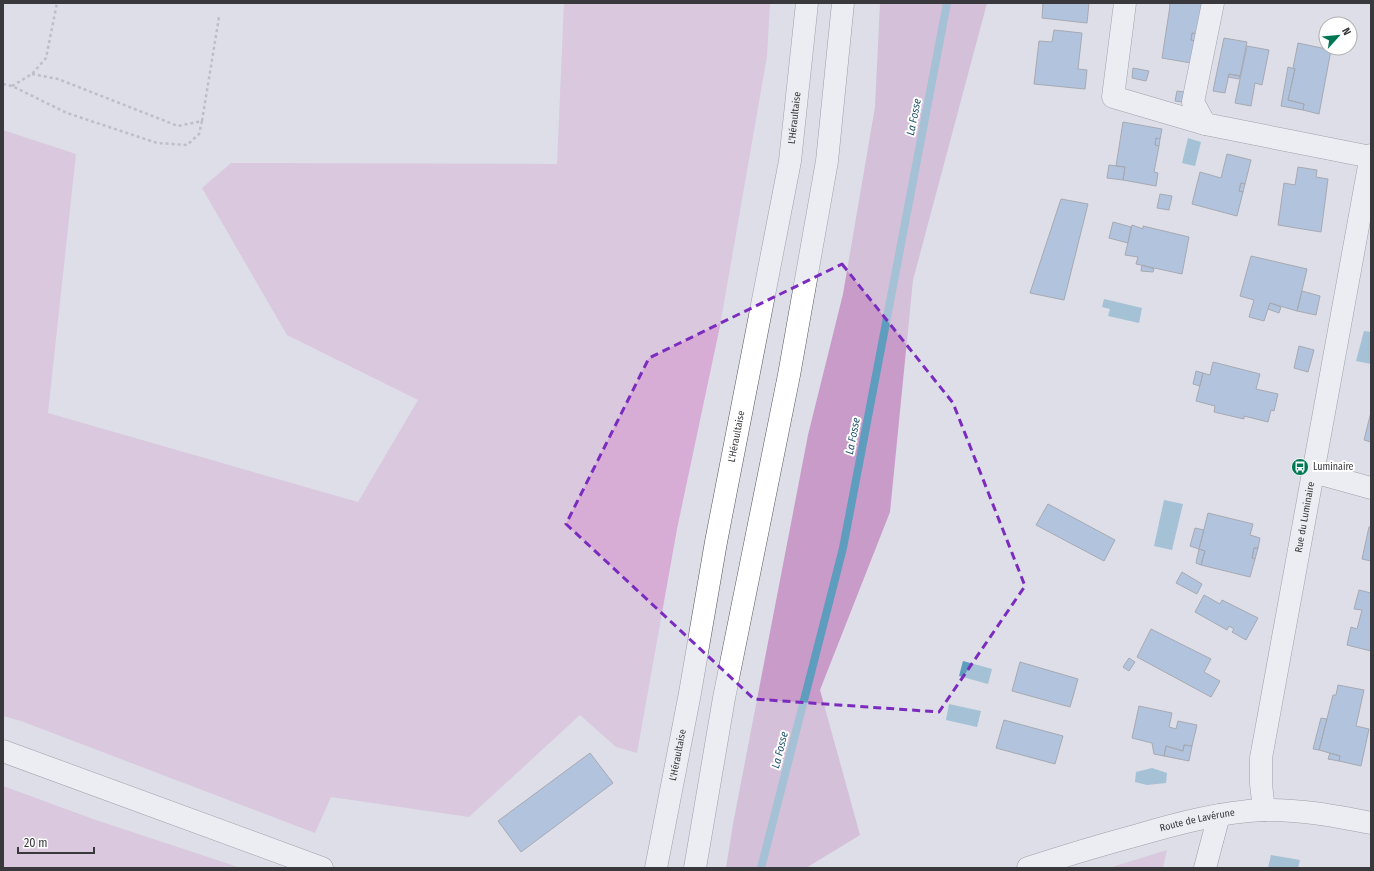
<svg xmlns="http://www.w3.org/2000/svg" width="1374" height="871" font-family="'Fira Sans Condensed',sans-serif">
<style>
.green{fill:#d7add6}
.forest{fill:#c99bc8}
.water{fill:#5f9dbe}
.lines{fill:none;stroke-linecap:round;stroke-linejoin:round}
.stream{stroke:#5f9dbe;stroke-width:8}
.building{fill:#7fa2d3;stroke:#646970}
.minor-casing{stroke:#54555e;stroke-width:23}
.highway-casing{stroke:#54555e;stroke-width:23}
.path{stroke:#97979f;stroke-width:2.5;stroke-dasharray:3 3;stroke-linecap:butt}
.minor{stroke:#fff;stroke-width:22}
.highway{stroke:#fff;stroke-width:22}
.marked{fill:none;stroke:#7b2cbf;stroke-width:3;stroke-dasharray:8 5;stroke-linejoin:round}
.labels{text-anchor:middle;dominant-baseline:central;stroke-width:4;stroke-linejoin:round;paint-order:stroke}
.street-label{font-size:10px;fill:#39393d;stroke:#fff}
.poi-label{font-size:10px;fill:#39393d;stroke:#fff;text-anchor:start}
.water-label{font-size:11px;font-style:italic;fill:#21526b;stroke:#fff}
</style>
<rect width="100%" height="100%" fill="#dddee8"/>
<path class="green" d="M 564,3 L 770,3 L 767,56 L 720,326 L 677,529 L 637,753 L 616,747 L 580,715 L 469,817 L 331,797 L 315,833 L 21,721 L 3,716 L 3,130 L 76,154 L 48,413 L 358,502 L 418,400 L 287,335 L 202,188 L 231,163 L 557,164 Z
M 3,786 L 93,819 L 241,868 L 3,868 Z
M 1167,850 L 1163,868 L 1109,868 Z"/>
<path class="forest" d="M 880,3 L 987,3 L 913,280 L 890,512 L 820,690 L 860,835 L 806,868 L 726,868 L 733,824 L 808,435 L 843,294 L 875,107 Z"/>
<path class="water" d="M 1188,138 L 1201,142 L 1195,166 L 1182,163 Z
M 1104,299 L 1142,308 L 1139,323 L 1108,316 L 1110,309 L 1102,307 Z
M 1364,331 L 1371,332 L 1371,364 L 1356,361 Z
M 1164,500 L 1183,504 L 1172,550 L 1154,546 Z
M 963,661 L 992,669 L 988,684 L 959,676 Z
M 949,704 L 981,711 L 977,727 L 946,720 Z
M 1152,768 L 1167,773 L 1166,783 L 1147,785 L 1135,782 L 1136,772 Z
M 1271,855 L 1300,860 L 1298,868 L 1268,868 Z"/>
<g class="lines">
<path class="stream" d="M 761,868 L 843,548 L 947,3"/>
</g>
<path class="building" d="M 1043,3 L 1089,3 L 1087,23 L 1042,18 Z
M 1169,3 L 1202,3 L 1197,34 L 1192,33 L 1191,40 L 1195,41 L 1191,63 L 1162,58 L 1170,6 Z
M 1054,30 L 1082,33 L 1078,69 L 1087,70 L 1085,89 L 1034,84 L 1039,41 L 1052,42 Z
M 1192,33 L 1197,34 L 1195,41 L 1191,40 Z
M 1224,38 L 1247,42 L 1240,76 L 1229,74 L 1225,93 L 1213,91 Z
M 1298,43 L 1331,50 L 1319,114 L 1303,110 L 1304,104 L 1288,100 L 1295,69 L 1293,68 Z
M 1247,46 L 1269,50 L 1262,85 L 1255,83 L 1251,106 L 1235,103 Z
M 1288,67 L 1295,69 L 1288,100 L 1304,104 L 1303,110 L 1281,106 Z
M 1133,68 L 1149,71 L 1146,81 L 1132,78 Z
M 1229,74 L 1240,76 L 1239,79 L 1228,77 Z
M 1177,91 L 1184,92 L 1182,102 L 1175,101 Z
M 1123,122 L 1162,129 L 1160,139 L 1156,138 L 1155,145 L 1159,146 L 1154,172 L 1158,173 L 1156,186 L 1123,180 L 1125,167 L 1116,166 Z
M 1156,138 L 1160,139 L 1159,146 L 1155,145 Z
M 1227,154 L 1251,160 L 1245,184 L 1241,183 L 1239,191 L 1243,192 L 1237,216 L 1192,204 L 1200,172 L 1221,178 Z
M 1109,165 L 1125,167 L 1123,180 L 1107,178 Z
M 1298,167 L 1317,170 L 1316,177 L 1328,179 L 1321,232 L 1278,225 L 1284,183 L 1295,185 Z
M 1241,183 L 1245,184 L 1243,192 L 1239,191 Z
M 1160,194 L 1172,196 L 1169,210 L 1157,208 Z
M 1061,199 L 1088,204 L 1064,300 L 1030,293 Z
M 1113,222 L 1131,227 L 1128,243 L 1109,238 Z
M 1132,225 L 1143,229 L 1143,226 L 1189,237 L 1182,274 L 1136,264 L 1138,257 L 1125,255 Z
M 1251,256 L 1307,269 L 1297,311 L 1270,303 L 1264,321 L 1249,317 L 1254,300 L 1240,296 Z
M 1142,265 L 1154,269 L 1153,272 L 1141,271 Z
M 1302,291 L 1320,296 L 1316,315 L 1297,311 Z
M 1270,303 L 1281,307 L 1279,313 L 1268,309 Z
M 1299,346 L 1314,350 L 1308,372 L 1294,368 Z
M 1213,362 L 1260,374 L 1256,389 L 1278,394 L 1274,411 L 1271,410 L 1268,422 L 1244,416 L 1244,419 L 1214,412 L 1215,406 L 1196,401 L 1203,373 L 1210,375 Z
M 1196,371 L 1203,373 L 1200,386 L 1193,384 Z
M 1371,412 L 1371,442 L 1364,440 Z
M 1048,504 L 1115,540 L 1104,561 L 1036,525 Z
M 1208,513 L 1253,524 L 1250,535 L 1260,538 L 1258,548 L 1254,548 L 1252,558 L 1255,559 L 1250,577 L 1201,565 L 1205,551 L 1199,549 Z
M 1369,527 L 1371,527 L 1371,561 L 1362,559 Z
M 1195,528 L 1204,530 L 1199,549 L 1190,546 Z
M 1254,548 L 1258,548 L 1255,559 L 1252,558 Z
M 1199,549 L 1205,551 L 1201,565 L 1196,563 Z
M 1182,572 L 1202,584 L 1197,594 L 1176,583 Z
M 1359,590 L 1371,593 L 1371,651 L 1347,645 L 1351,627 L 1357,629 L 1362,610 L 1354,609 Z
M 1204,595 L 1220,604 L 1222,600 L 1258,618 L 1246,640 L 1232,632 L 1234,629 L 1229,626 L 1227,630 L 1195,612 Z
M 1151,629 L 1211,659 L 1204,672 L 1220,681 L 1211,697 L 1137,657 Z
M 1129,658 L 1135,662 L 1129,671 L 1123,667 Z
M 1020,662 L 1078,679 L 1070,707 L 1012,691 Z
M 1338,685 L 1364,690 L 1356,726 L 1369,729 L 1361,766 L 1339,761 L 1340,756 L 1319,750 L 1333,695 L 1336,695 Z
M 1139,706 L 1172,713 L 1169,727 L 1176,729 L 1178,721 L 1197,725 L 1192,746 L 1184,745 L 1183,751 L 1166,746 L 1164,756 L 1154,754 L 1152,743 L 1132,738 Z
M 1321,718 L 1327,719 L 1319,750 L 1313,749 Z
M 1004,720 L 1063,736 L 1055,764 L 996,748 Z
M 1184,745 L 1192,746 L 1189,761 L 1164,756 L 1166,746 L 1183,751 Z
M 590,753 L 613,783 L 521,852 L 498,821 Z
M 1330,753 L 1340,756 L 1339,761 L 1328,759 Z"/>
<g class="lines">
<g class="minor-casing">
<g id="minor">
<path d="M 1125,3 L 1113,97 L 1205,124"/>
<path d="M 1213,3 L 1193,102 L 1205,124 L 1371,157"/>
<path d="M 1313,472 L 1371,488"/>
<path d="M 3,751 L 322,868"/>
<path id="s1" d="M 1264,810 L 1261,784 L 1261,758 L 1371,155"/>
<path id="s2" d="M 1028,868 C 1064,856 1101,845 1138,835 C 1179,823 1221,812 1263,810 C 1299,809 1336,816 1371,823"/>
<path d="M 1205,868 L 1219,815"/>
</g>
</g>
<g class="highway-casing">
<g id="highway">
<path id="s3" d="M 656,868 L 690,693 L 716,542 L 790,161 L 807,3"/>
<path d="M 695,868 L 724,698 L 789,375 L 827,161 L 843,3"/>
</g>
</g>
<path class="path" d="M 32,74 L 58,79 L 178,126 L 202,121 L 219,17
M 3,84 L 12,86 L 67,113 L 157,143 L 187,145 L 199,134 L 202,121
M 12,86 L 32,74 L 46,58 L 57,3"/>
<use href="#minor" class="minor"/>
<use href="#highway" class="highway"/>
</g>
<path d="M0 0H1374V871H0ZM 842,264 L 953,403 L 1025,586 L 939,712 L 754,699 L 566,524 L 649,358 Z" fill="#dddee8" fill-opacity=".55" fill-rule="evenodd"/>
<path class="marked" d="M 842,264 L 953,403 L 1025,586 L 939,712 L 754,699 L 566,524 L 649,358 Z"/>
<defs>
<g id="bus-disc" transform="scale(0.9)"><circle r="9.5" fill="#007753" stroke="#fff"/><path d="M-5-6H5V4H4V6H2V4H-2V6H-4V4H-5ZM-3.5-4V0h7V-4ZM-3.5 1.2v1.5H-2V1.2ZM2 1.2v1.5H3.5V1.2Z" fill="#fff"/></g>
</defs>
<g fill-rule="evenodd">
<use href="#bus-disc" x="1300" y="467"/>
</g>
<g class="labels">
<g class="street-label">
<text stroke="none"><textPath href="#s3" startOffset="763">L'Héraultaise</textPath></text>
<text stroke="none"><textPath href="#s3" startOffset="439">L'Héraultaise</textPath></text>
<text stroke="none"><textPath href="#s1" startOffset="297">Rue du Luminaire</textPath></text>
<text stroke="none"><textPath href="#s3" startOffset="115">L'Héraultaise</textPath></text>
<text stroke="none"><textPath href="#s2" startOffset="176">Route de Lavérune</textPath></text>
</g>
<g class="poi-label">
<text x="1313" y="467">Luminaire</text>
</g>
<g class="water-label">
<text transform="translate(914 117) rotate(-79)">La Fosse</text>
<text transform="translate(853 436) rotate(-79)">La Fosse</text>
<text transform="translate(780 750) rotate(-76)">La Fosse</text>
</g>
</g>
<rect width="1374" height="871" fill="none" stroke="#39393d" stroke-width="8"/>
<g transform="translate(1338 36) rotate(63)"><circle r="19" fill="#ffffff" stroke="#b0b0b1"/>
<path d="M0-3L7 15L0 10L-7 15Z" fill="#007753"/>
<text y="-6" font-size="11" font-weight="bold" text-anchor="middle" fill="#39393d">N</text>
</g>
<path d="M18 847v6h76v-6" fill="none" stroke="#39393d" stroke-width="2"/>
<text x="24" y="847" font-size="12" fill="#39393d" stroke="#ffffff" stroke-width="3" paint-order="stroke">20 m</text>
</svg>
